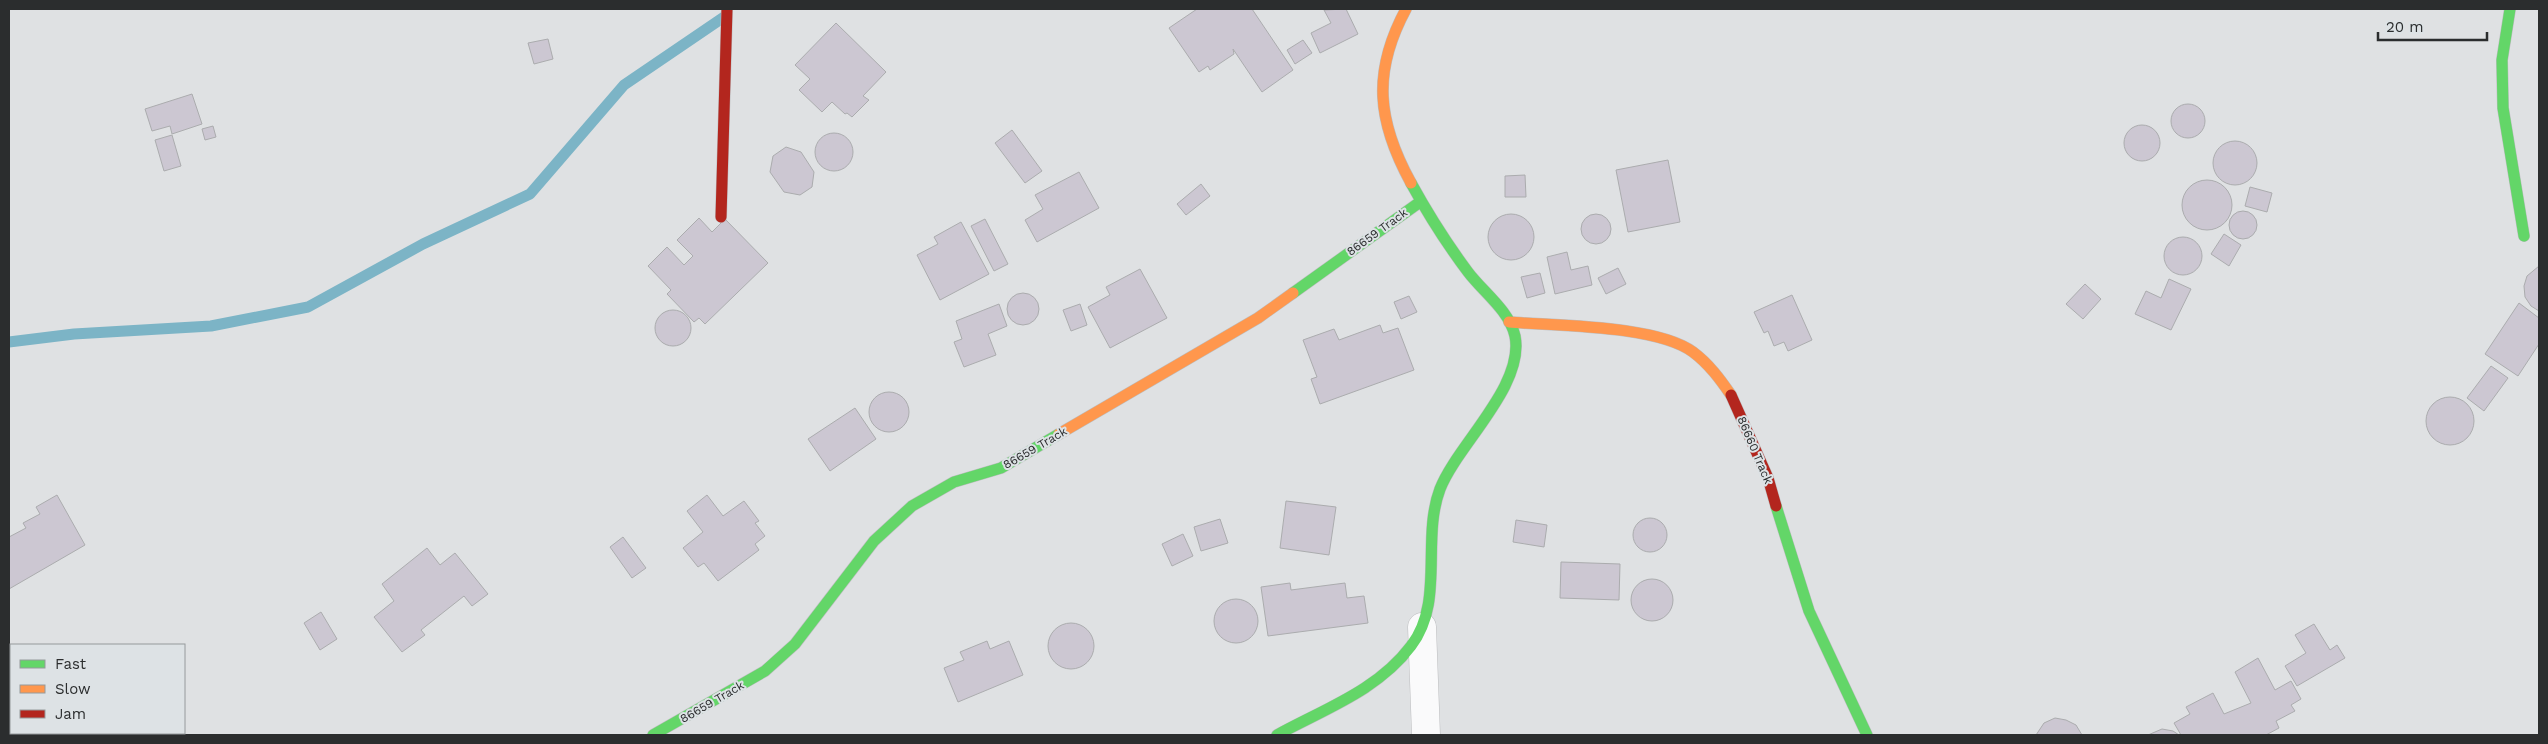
<svg xmlns="http://www.w3.org/2000/svg" width="2548" height="744" font-family="'Work Sans',sans-serif">
<style>
.lines{fill:none;stroke-linecap:round;stroke-linejoin:round}
.stream{stroke:#7cb4c6;stroke-width:11}
.building{fill:#ccc7d2;stroke:#abacae}
.street-casing{stroke:#bcbdbf;stroke-width:29}
.fast-casing{stroke:#bcbdbf;stroke-width:12}
.slow-casing{stroke:#bcbdbf;stroke-width:12}
.jam-casing{stroke:#bcbdbf;stroke-width:12}
.street{stroke:#fafafb;stroke-width:28}
.fast{stroke:#63d668;stroke-width:11}
.slow{stroke:#ff974d;stroke-width:11}
.jam{stroke:#b3261e;stroke-width:11}
.labels{text-anchor:middle;dominant-baseline:central;stroke-width:4;stroke-linejoin:round;paint-order:stroke}
.street-label{font-size:12px;fill:#2b2d2e;stroke:#dde2e5}
</style>
<rect width="100%" height="100%" fill="#dfe1e3"/>
<g class="lines">
<path class="stream" d="M 9,342 L 74,334 L 211,326 L 308,307 L 423,244 L 530,194 L 624,85 L 724,17"/>
</g>
<path class="building" d="M 1197,9 L 1252,9 L 1293,70 L 1262,92 L 1233,49 L 1234,54 L 1210,70 L 1208,66 L 1199,72 L 1169,28 Z
M 1346,9 L 1358,34 L 1320,53 L 1311,33 L 1331,23 L 1324,10 Z
M 836,23 L 886,72 L 863,96 L 869,100 L 852,117 L 847,113 L 845,114 L 832,102 L 822,112 L 799,90 L 810,79 L 795,65 Z
M 548,39 L 553,59 L 534,64 L 528,43 Z
M 1303,40 L 1312,53 L 1295,64 L 1287,50 Z
M 192,94 L 202,124 L 172,134 L 170,126 L 152,131 L 145,109 Z
M2171 121a17 17 0 1 1 34 0a17 17 0 1 1-34 0Z
M2124 143a18 18 0 1 1 36 0a18 18 0 1 1-36 0Z
M 213,126 L 216,137 L 205,140 L 202,129 Z
M 1012,130 L 1042,171 L 1025,183 L 995,143 Z
M815 152a19 19 0 1 1 38 0a19 19 0 1 1-38 0Z
M 172,135 L 181,166 L 164,171 L 155,140 Z
M2213 163a22 22 0 1 1 44 0a22 22 0 1 1-44 0Z
M 786,147 L 801,152 L 814,172 L 812,187 L 800,195 L 784,192 L 770,172 L 773,156 Z
M 1668,160 L 1680,222 L 1628,232 L 1616,170 Z
M 1079,172 L 1099,208 L 1037,242 L 1025,220 L 1043,209 L 1035,195 Z
M 1525,175 L 1526,197 L 1505,197 L 1505,176 Z
M2182 205a25 25 0 1 1 50 0a25 25 0 1 1-50 0Z
M 1201,184 L 1210,196 L 1186,215 L 1177,204 Z
M 2250,187 L 2272,193 L 2267,212 L 2245,206 Z
M2229 225a14 14 0 1 1 28 0a14 14 0 1 1-28 0Z
M1488 237a23 23 0 1 1 46 0a23 23 0 1 1-46 0Z
M1581 229a15 15 0 1 1 30 0a15 15 0 1 1-30 0Z
M 699,218 L 712,232 L 725,219 L 768,263 L 705,324 L 699,318 L 694,322 L 667,294 L 671,290 L 648,266 L 667,247 L 684,265 L 693,256 L 677,240 Z
M 985,219 L 1008,264 L 994,271 L 971,226 Z
M 961,222 L 989,274 L 940,300 L 917,255 L 938,244 L 934,237 Z
M 2224,234 L 2241,245 L 2229,266 L 2211,254 Z
M2164 256a19 19 0 1 1 38 0a19 19 0 1 1-38 0Z
M 1567,252 L 1571,270 L 1588,266 L 1592,285 L 1555,294 L 1547,257 Z
M 2539,266 L 2539,311 L 2531,306 L 2525,297 L 2524,286 L 2527,276 Z
M 1618,268 L 1626,284 L 1606,294 L 1598,278 Z
M 1140,269 L 1167,318 L 1110,348 L 1088,307 L 1110,295 L 1106,287 Z
M 1540,273 L 1545,293 L 1527,298 L 1521,277 Z
M 2169,279 L 2191,289 L 2171,330 L 2135,314 L 2146,291 L 2161,298 Z
M 2085,284 L 2101,299 L 2083,319 L 2066,304 Z
M1007 309a16 16 0 1 1 32 0a16 16 0 1 1-32 0Z
M 1792,295 L 1812,340 L 1788,351 L 1784,342 L 1774,346 L 1768,331 L 1764,333 L 1754,312 Z
M 1409,296 L 1417,312 L 1401,319 L 1394,302 Z
M 2519,303 L 2539,318 L 2539,344 L 2518,376 L 2485,354 Z
M 999,304 L 1007,326 L 988,334 L 996,355 L 964,367 L 954,342 L 962,339 L 956,321 Z
M 1080,304 L 1087,325 L 1071,331 L 1063,310 Z
M655 328a18 18 0 1 1 36 0a18 18 0 1 1-36 0Z
M 1380,325 L 1383,333 L 1398,328 L 1414,370 L 1320,404 L 1311,379 L 1317,377 L 1303,340 L 1334,329 L 1339,340 Z
M 2491,366 L 2508,378 L 2484,411 L 2467,398 Z
M869 412a20 20 0 1 1 40 0a20 20 0 1 1-40 0Z
M2426 421a24 24 0 1 1 48 0a24 24 0 1 1-48 0Z
M 855,408 L 876,439 L 830,471 L 808,439 Z
M 57,495 L 85,545 L 9,589 L 9,537 L 26,528 L 23,523 L 40,514 L 36,507 Z
M 707,495 L 723,516 L 744,501 L 759,521 L 755,523 L 765,536 L 755,544 L 759,550 L 718,581 L 704,563 L 698,567 L 683,548 L 703,532 L 687,511 Z
M 1286,501 L 1336,507 L 1329,555 L 1280,548 Z
M1633 535a17 17 0 1 1 34 0a17 17 0 1 1-34 0Z
M 1220,519 L 1228,543 L 1201,551 L 1194,527 Z
M 1516,520 L 1547,525 L 1544,547 L 1513,542 Z
M 1183,534 L 1193,556 L 1172,566 L 1162,544 Z
M 623,537 L 646,568 L 632,578 L 610,547 Z
M 427,548 L 440,565 L 455,553 L 488,594 L 472,606 L 464,596 L 421,630 L 425,635 L 402,652 L 374,617 L 394,601 L 382,584 Z
M 1561,562 L 1620,564 L 1619,600 L 1560,598 Z
M1631 600a21 21 0 1 1 42 0a21 21 0 1 1-42 0Z
M 1290,583 L 1291,590 L 1345,583 L 1347,598 L 1364,596 L 1368,623 L 1268,636 L 1261,587 Z
M1214 621a22 22 0 1 1 44 0a22 22 0 1 1-44 0Z
M 321,612 L 337,639 L 320,650 L 304,623 Z
M1048 646a23 23 0 1 1 46 0a23 23 0 1 1-46 0Z
M 2314,624 L 2330,650 L 2337,645 L 2345,658 L 2297,686 L 2285,666 L 2306,653 L 2295,635 Z
M 987,641 L 990,649 L 1009,641 L 1023,675 L 958,702 L 944,668 L 964,660 L 960,652 Z
M 2258,658 L 2275,690 L 2291,681 L 2301,699 L 2291,705 L 2295,711 L 2276,721 L 2279,728 L 2266,735 L 2181,735 L 2174,723 L 2190,714 L 2186,707 L 2213,693 L 2224,714 L 2251,703 L 2235,672 Z
M 2055,718 L 2066,720 L 2076,725 L 2082,735 L 2036,735 L 2044,723 Z
M 2162,729 L 2173,731 L 2179,735 L 2148,735 Z"/>
<g class="lines">
<g class="street-casing">
<path id="street" d="M 1422,627 L 1426,735"/>
</g>
<g class="fast-casing">
<path id="fast" d="M 2510,9 L 2502,60 L 2503,108 L 2524,236
M 1293,293 L 1420,202
M 1776,506 L 1809,611 L 1867,735
M 653,735 L 765,671 L 795,644 L 874,541 L 912,506 L 954,482 L 1001,468 L 1059,434
M 1277,735 C 1324,709 1377,691 1411,646 C 1445,602 1421,539 1440,489 C 1457,445 1525,386 1515,336 C 1509,310 1483,292 1468,272 C 1447,244 1428,214 1411,183"/>
</g>
<g class="slow-casing">
<path id="slow" d="M 1406,9 C 1372,72 1377,121 1411,183
M 1509,322 C 1557,326 1656,325 1693,352 C 1709,364 1720,379 1731,395
M 1059,434 L 1258,318 L 1293,293"/>
</g>
<g class="jam-casing">
<path id="jam" d="M 721,217 L 727,9
M 1731,395 L 1768,478 L 1776,506"/>
</g>
<use href="#street" class="street"/>
<use href="#fast" class="fast"/>
<use href="#slow" class="slow"/>
<use href="#jam" class="jam"/>
</g>
<g class="labels">
<g class="street-label">
<text transform="translate(1377 232) rotate(-36)">86659 Track</text>
<text transform="translate(1035 448) rotate(-30)">86659 Track</text>
<text transform="translate(1755 450) rotate(67)">86660 Track</text>
<text transform="translate(712 702) rotate(-30)">86659 Track</text>
</g>
</g>
<rect width="2548" height="744" fill="none" stroke="#2b2d2e" stroke-width="20"/>
<rect x="10" y="644" width="175" height="90" fill="#dde2e5" stroke="#969a9c"/>
<rect x="20" y="660" width="25" height="8" fill="#63d668" stroke="#969a9c"/>
<text x="55" y="669" font-size="15" fill="#2b2d2e">Fast</text>
<rect x="20" y="685" width="25" height="8" fill="#ff974d" stroke="#969a9c"/>
<text x="55" y="694" font-size="15" fill="#2b2d2e">Slow</text>
<rect x="20" y="710" width="25" height="8" fill="#b3261e" stroke="#969a9c"/>
<text x="55" y="719" font-size="15" fill="#2b2d2e">Jam</text>
<path d="M2378 32v8h109v-8" fill="none" stroke="#2b2d2e" stroke-width="2.5"/>
<text x="2386" y="32" font-size="15" fill="#2b2d2e" stroke="#dde2e5" stroke-width="4" paint-order="stroke">20 m</text>
</svg>
